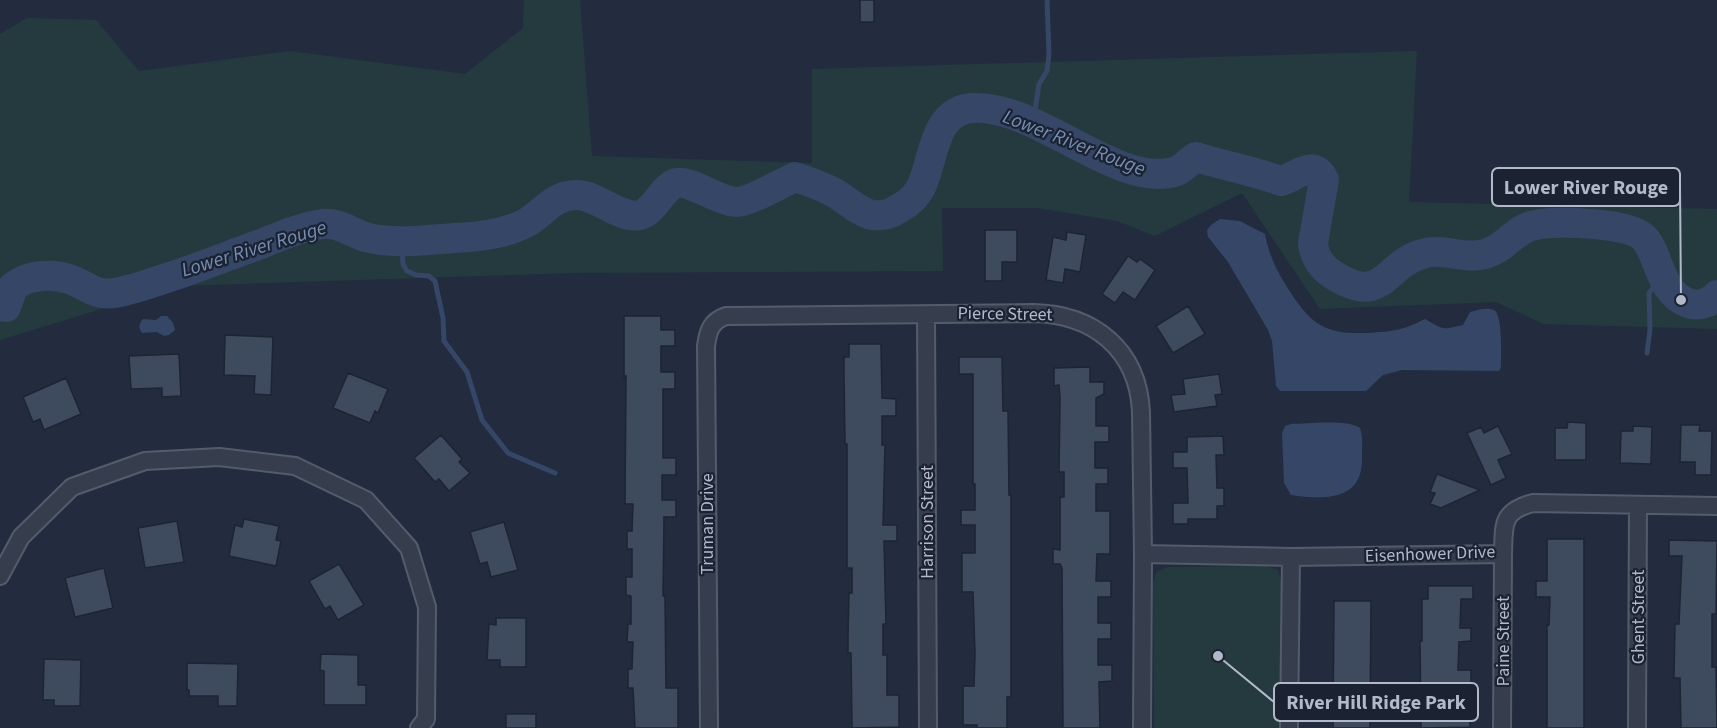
<svg xmlns="http://www.w3.org/2000/svg" width="1717" height="728" font-family="'Source Sans 3',sans-serif">
<style>
.green{fill:#243a3f}
.water{fill:#354666}
.lines{fill:none;stroke-linecap:round;stroke-linejoin:round}
.stream{stroke:#354666;stroke-width:5}
.river{stroke:#354666;stroke-width:30}
.building{fill:#3e4a5d;stroke:#1d2535;stroke-width:1.5}
.minor-casing{stroke:#545c6c;stroke-width:20}
.minor{stroke:#363e4e;stroke-width:16}
.labels{text-anchor:middle;dominant-baseline:central;stroke-width:4.5;stroke-linejoin:round;paint-order:stroke}
.street-label{font-size:18px;fill:#b2b9c9;stroke:#1b2333}
.water-label{font-size:20px;font-style:italic;fill:#788db2;stroke:#1b2333}
.leader{fill:none;stroke:#b2b9c9;stroke-width:2}
.callout-dot{fill:#b2b9c9;stroke:#1b2333;stroke-width:2}
.callout{fill:#1b2333;stroke:#b2b9c9;stroke-width:2}
.callout-label{font-size:20px;text-anchor:middle;font-weight:bold;fill:#b2b9c9}
</style>
<rect width="100%" height="100%" fill="#222c3e"/>
<path class="green" d="M 524,0 L 580,0 L 592,156 L 812,163 L 812,69 L 1417,51 L 1409,202 L 1717,209 L 1717,329 L 1543,324 L 1496,302 L 1320,309 L 1242,193 L 1155,236 L 1117,221 L 1037,208 L 942,208 L 943,271 L 574,273 L 177,286 L 0,340 L 0,34 L 27,18 L 96,20 L 139,71 L 290,51 L 465,74 L 523,28 Z
M 1266,566 L 1278,570 L 1282,583 L 1281,728 L 1154,728 L 1153,584 L 1156,572 L 1168,567 Z"/>
<path class="water" d="M 1220,219 L 1240,221 L 1265,234 C 1269,256 1278,274 1291,293 C 1313,327 1327,334 1367,333 C 1379,332 1392,332 1404,328 C 1411,326 1418,322 1425,319 C 1444,330 1442,330 1463,325 L 1470,312 C 1477,310 1487,307 1494,310 C 1503,315 1501,357 1501,367 L 1499,371 L 1402,370 L 1383,375 L 1366,391 L 1280,391 L 1276,386 L 1272,341 L 1268,330 L 1228,262 L 1208,237 L 1207,230 L 1211,225 Z
M 161,316 L 167,316 L 173,323 L 175,330 L 169,335 L 164,336 L 157,332 L 142,333 C 138,327 139,324 143,319 L 156,320 Z
M 1291,424 C 1307,424 1347,419 1360,428 C 1363,437 1362,447 1362,456 C 1364,501 1326,500 1291,495 L 1284,483 L 1282,433 L 1285,426 Z"/>
<g class="lines">
<path class="stream" d="M 1033,123 L 1039,84 L 1047,71 L 1049,54 L 1047,0
M 401,241 L 403,264 L 407,271 L 416,275 L 429,276 L 435,281 L 443,318 L 444,341 L 467,372 L 482,420 L 508,453 L 555,473
M 1647,353 L 1650,330 L 1649,293 L 1662,276"/>
<path class="river" d="M 0,306 L 6,307 L 13,287 C 27,275 51,273 69,279 C 87,285 94,296 115,293 C 136,289 157,281 176,275 C 205,265 233,254 261,244 C 281,236 301,227 322,224 C 341,222 352,234 369,238 C 396,244 427,240 455,238 C 478,237 505,234 526,223 C 544,213 551,196 576,195 C 596,194 621,220 640,215 C 655,211 663,186 677,183 C 690,180 718,201 737,202 C 749,202 782,183 795,177 C 808,181 821,186 833,192 C 846,199 858,212 872,215 C 881,216 891,214 898,209 C 908,204 916,197 921,187 C 934,162 932,111 972,108 C 1037,104 1116,188 1174,172 C 1183,170 1188,161 1196,157 C 1225,166 1253,171 1281,181 C 1295,178 1313,157 1324,180 L 1313,243 C 1314,257 1323,269 1335,276 C 1384,306 1384,265 1422,254 C 1443,247 1463,260 1485,254 C 1505,249 1514,229 1535,225 C 1556,221 1627,222 1643,237 C 1660,253 1658,292 1688,303 C 1699,307 1709,303 1717,295"/>
</g>
<path class="building" d="M 860,0 L 874,0 L 874,22 L 860,22 Z
M 985,230 L 1017,230 L 1017,262 L 1002,262 L 1002,281 L 985,281 Z
M 1067,232 L 1086,235 L 1080,272 L 1065,269 L 1063,283 L 1046,280 L 1053,237 L 1066,240 Z
M 1128,256 L 1137,262 L 1140,259 L 1155,270 L 1135,300 L 1123,292 L 1115,303 L 1102,294 Z
M 1188,306 L 1205,334 L 1173,353 L 1156,326 Z
M 624,316 L 661,316 L 661,330 L 675,330 L 675,346 L 661,346 L 661,372 L 675,372 L 675,389 L 663,389 L 663,458 L 676,458 L 676,475 L 662,475 L 662,500 L 676,500 L 676,517 L 664,517 L 663,596 L 665,596 L 666,688 L 678,688 L 678,728 L 635,728 L 633,688 L 628,688 L 628,669 L 632,669 L 633,642 L 627,642 L 628,624 L 631,624 L 631,596 L 626,595 L 626,577 L 632,577 L 632,549 L 627,549 L 627,531 L 632,531 L 633,504 L 625,504 L 626,376 L 624,377 Z
M 225,335 L 273,337 L 271,395 L 254,394 L 255,376 L 224,375 Z
M 849,344 L 881,344 L 882,398 L 896,399 L 896,416 L 882,416 L 882,445 L 885,445 L 883,525 L 897,525 L 897,541 L 884,541 L 886,624 L 883,624 L 883,655 L 887,655 L 887,695 L 899,695 L 899,727 L 852,728 L 851,653 L 848,653 L 848,636 L 849,593 L 852,593 L 852,568 L 847,568 L 847,444 L 845,444 L 844,375 L 844,357 L 849,357 Z
M 179,354 L 181,396 L 162,397 L 162,388 L 131,389 L 129,356 Z
M 959,357 L 1002,357 L 1003,411 L 1008,411 L 1009,495 L 1011,495 L 1011,697 L 1007,697 L 1007,728 L 977,728 L 977,725 L 963,725 L 963,686 L 974,686 L 975,654 L 973,592 L 962,592 L 962,553 L 975,553 L 975,525 L 961,525 L 961,510 L 975,510 L 975,484 L 973,484 L 973,374 L 959,374 Z
M 1090,367 L 1090,382 L 1104,382 L 1104,394 L 1096,398 L 1096,426 L 1109,426 L 1109,442 L 1095,442 L 1095,468 L 1108,468 L 1108,484 L 1096,484 L 1096,511 L 1110,511 L 1110,554 L 1097,554 L 1096,581 L 1111,581 L 1111,597 L 1098,597 L 1098,623 L 1111,623 L 1111,639 L 1098,639 L 1098,665 L 1112,665 L 1112,681 L 1099,682 L 1100,728 L 1063,728 L 1062,568 L 1060,564 L 1053,564 L 1053,549 L 1060,550 L 1060,497 L 1064,497 L 1064,472 L 1059,472 L 1060,398 L 1059,385 L 1054,386 L 1054,368 Z
M 348,373 L 388,389 L 378,413 L 375,411 L 370,423 L 333,408 Z
M 1219,374 L 1222,394 L 1215,395 L 1217,406 L 1174,412 L 1171,395 L 1185,394 L 1183,379 Z
M 66,378 L 81,414 L 44,430 L 40,419 L 33,422 L 23,397 Z
M 1568,422 L 1586,423 L 1586,460 L 1555,460 L 1555,428 L 1567,428 Z
M 1681,425 L 1700,425 L 1699,431 L 1712,431 L 1711,475 L 1695,475 L 1695,462 L 1680,462 Z
M 1498,426 L 1512,454 L 1498,460 L 1506,478 L 1491,485 L 1467,433 L 1481,427 L 1484,433 Z
M 1633,426 L 1652,427 L 1651,464 L 1620,463 L 1621,431 L 1633,431 Z
M 441,435 L 462,459 L 459,462 L 470,473 L 449,491 L 439,479 L 435,482 L 414,458 Z
M 1223,436 L 1224,455 L 1216,455 L 1217,488 L 1224,488 L 1224,506 L 1217,506 L 1217,519 L 1188,519 L 1188,524 L 1173,524 L 1173,503 L 1188,503 L 1187,468 L 1173,468 L 1173,452 L 1187,452 L 1187,437 Z
M 1437,474 L 1480,490 L 1441,508 L 1430,504 L 1435,493 L 1430,492 Z
M 244,519 L 279,526 L 276,540 L 281,541 L 276,566 L 229,556 L 235,525 L 242,527 Z
M 177,521 L 184,562 L 145,568 L 138,528 Z
M 504,522 L 518,570 L 491,577 L 487,562 L 480,564 L 470,532 Z
M 1547,539 L 1584,539 L 1584,728 L 1547,728 L 1547,625 L 1549,625 L 1550,597 L 1536,597 L 1536,581 L 1547,581 Z
M 1669,540 L 1717,541 L 1716,614 L 1712,614 L 1712,667 L 1716,667 L 1717,728 L 1681,728 L 1680,678 L 1674,678 L 1675,624 L 1679,624 L 1682,556 L 1669,556 Z
M 339,564 L 364,605 L 338,620 L 330,606 L 325,609 L 309,581 Z
M 104,568 L 113,608 L 75,617 L 65,578 Z
M 1428,586 L 1473,586 L 1473,599 L 1461,599 L 1460,628 L 1471,628 L 1471,641 L 1459,642 L 1458,670 L 1471,670 L 1471,684 L 1459,683 L 1459,713 L 1470,713 L 1470,727 L 1421,728 L 1420,641 L 1422,641 L 1422,599 L 1428,599 Z
M 1334,601 L 1371,601 L 1370,728 L 1333,728 Z
M 496,618 L 526,618 L 526,667 L 500,667 L 500,660 L 487,660 L 489,624 L 496,625 Z
M 321,654 L 358,655 L 358,685 L 366,685 L 366,705 L 324,705 L 324,671 L 320,670 Z
M 44,659 L 81,660 L 80,706 L 54,706 L 54,700 L 43,700 Z
M 187,663 L 238,664 L 237,706 L 218,706 L 218,696 L 189,696 L 189,690 L 187,690 Z
M 506,714 L 536,714 L 536,728 L 506,728 Z"/>
<g class="lines">
<g class="minor-casing">
<path id="minor" d="M 926,315 L 928,728
M 1143,554 L 1291,557 L 1503,554 C 1504,525 1501,511 1533,503 L 1717,506
M 0,576 L 21,537 L 72,487 L 145,461 L 219,457 L 295,466 L 366,500 L 409,548 L 427,607 L 426,719 L 419,728
M 709,728 L 706,346 C 708,331 711,321 726,316 L 1033,313 C 1093,314 1138,349 1141,412 L 1143,554 L 1142,728
M 1289,728 L 1291,557
M 1502,728 L 1503,554
M 1637,728 L 1638,506"/>
</g>
<use href="#minor" class="minor"/>
</g>
<g class="labels">
<g class="street-label">
<text transform="translate(1005 314) rotate(1)">Pierce Street</text>
<text transform="translate(927 522) rotate(-90)">Harrison Street</text>
<text transform="translate(707 524) rotate(-90)">Truman Drive</text>
<text transform="translate(1430 554) rotate(-2)">Eisenhower Drive</text>
<text transform="translate(1638 617) rotate(-90)">Ghent Street</text>
<text transform="translate(1503 641) rotate(-90)">Paine Street</text>
</g>
<g class="water-label">
<text transform="translate(1074 143) rotate(21)">Lower River Rouge</text>
<text transform="translate(254 249) rotate(-17)">Lower River Rouge</text>
</g>
</g>
<path class="leader" d="M1681 300L1680 187M1218 656L1274 702"/>
<g class="callout-dot">
<circle cx="1681" cy="300" r="6"/>
<circle cx="1218" cy="656" r="6"/>
</g>
<g class="callout">
<rect x="1492" y="168" width="188" height="38" rx="6"/>
<rect x="1274" y="683" width="204" height="38" rx="6"/>
</g>
<g class="callout-label">
<text x="1586" y="194">Lower River Rouge</text>
<text x="1376" y="709">River Hill Ridge Park</text>
</g>
</svg>
